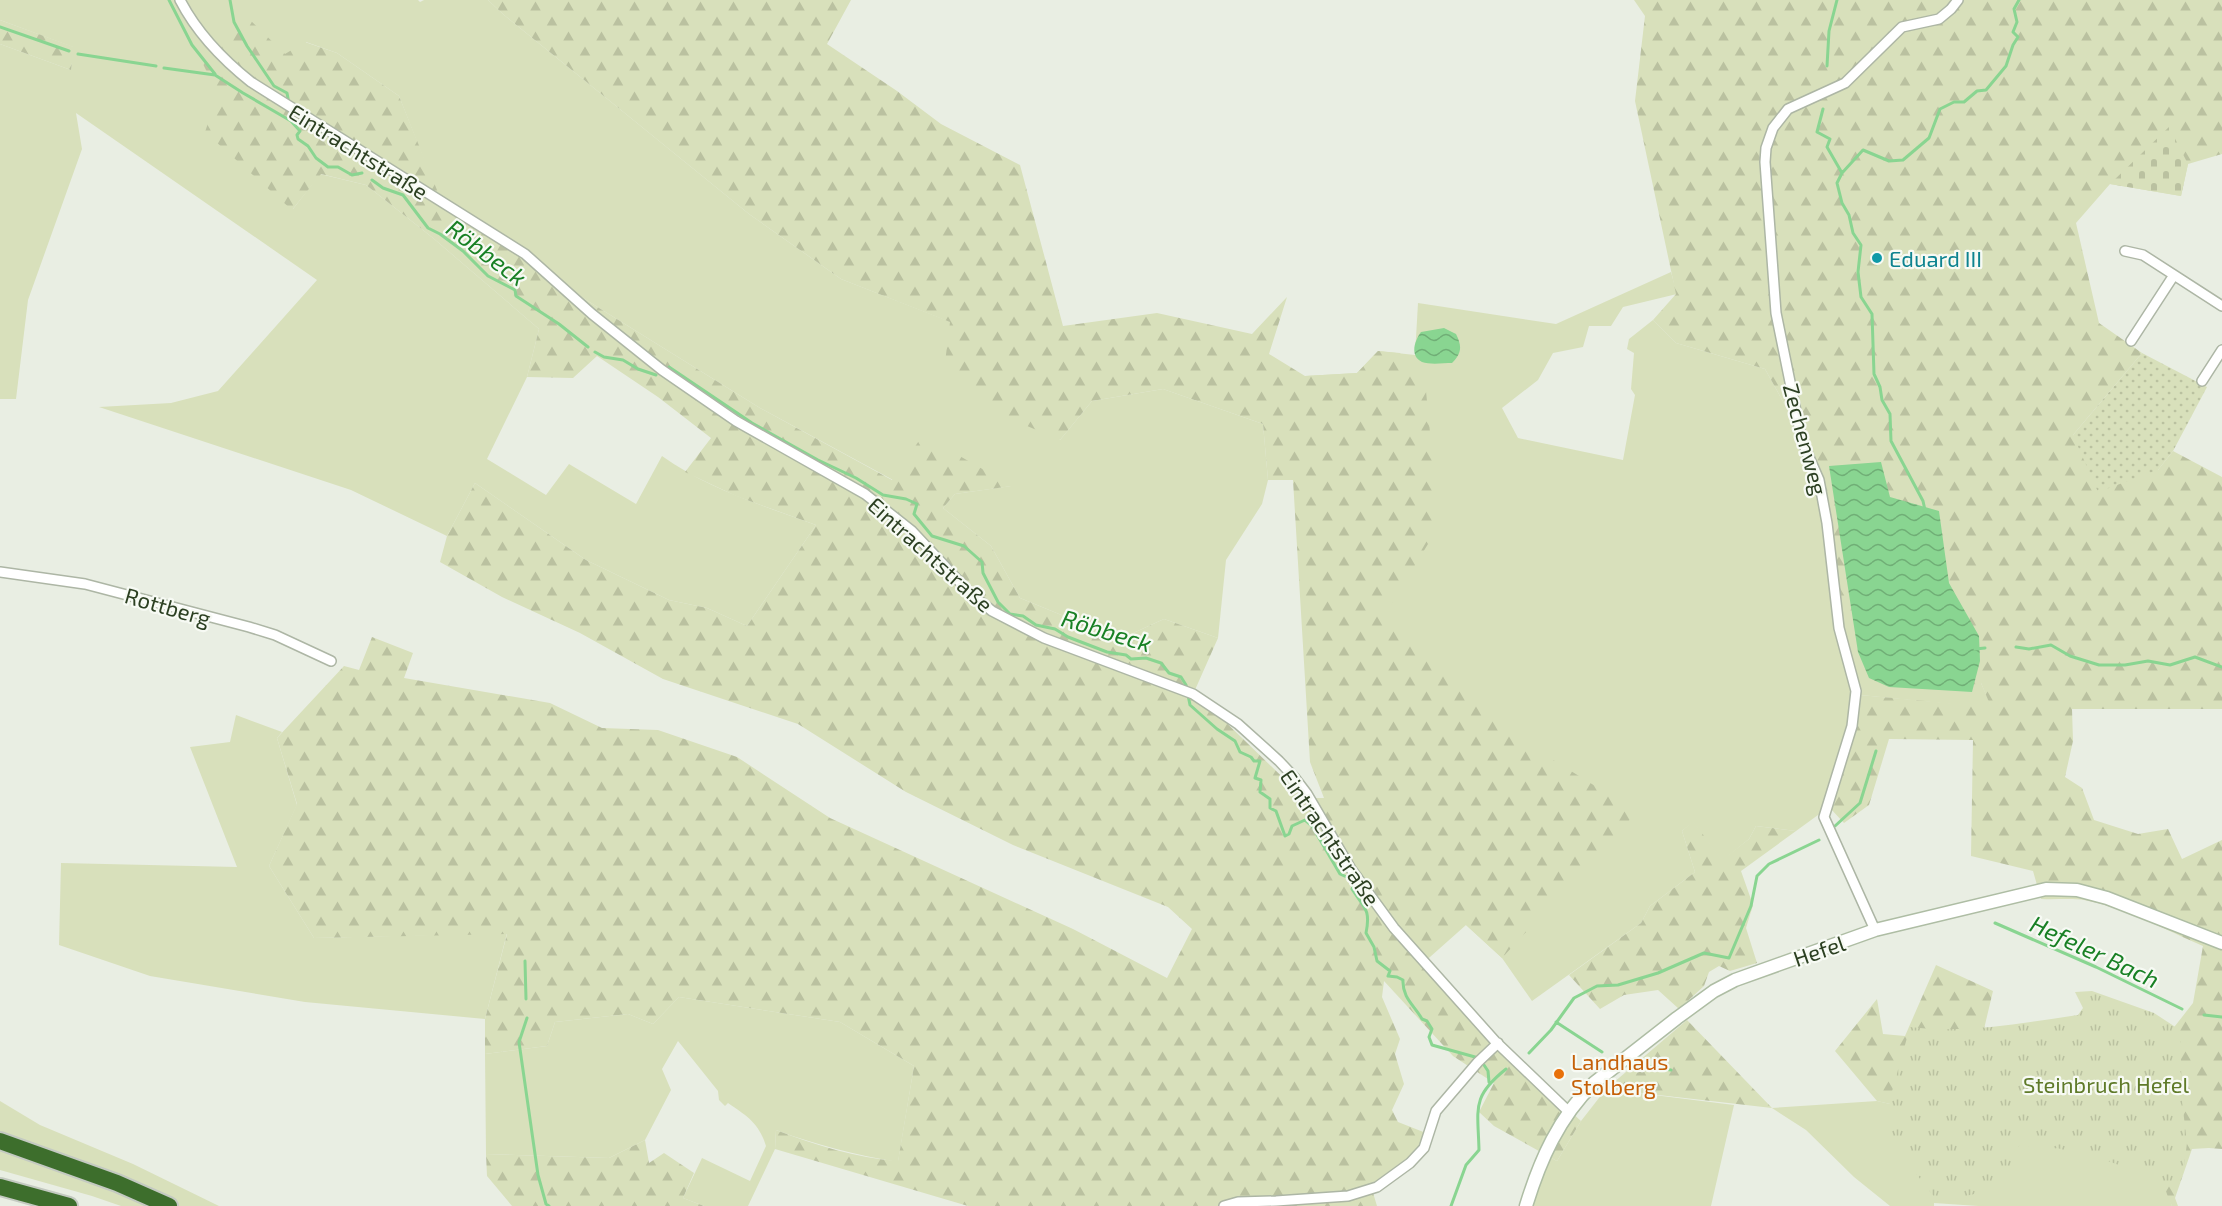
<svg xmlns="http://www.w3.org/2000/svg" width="2222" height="1206" font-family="'Exo 2',sans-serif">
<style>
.grass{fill:#d8e0bb}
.forest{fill:url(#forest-firs)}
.cemetery{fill:url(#cemetery-stones)}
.park{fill:url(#park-tufts)}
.garden{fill:url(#garden-dots)}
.water{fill:url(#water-waves)}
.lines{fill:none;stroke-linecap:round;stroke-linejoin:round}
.stream{stroke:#89d591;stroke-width:3}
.minor-casing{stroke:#adb6a5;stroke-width:12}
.secondary-casing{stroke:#aebda4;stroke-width:15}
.motorway-casing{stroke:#c4cac1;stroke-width:20}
.minor{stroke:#fff;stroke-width:9}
.secondary{stroke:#fff;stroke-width:12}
.motorway{stroke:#3d6e2c;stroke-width:16}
.culture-dot{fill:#0f9aa8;stroke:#f7faf4;stroke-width:2}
.food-dot{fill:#e8710a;stroke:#f7faf4;stroke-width:2}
.labels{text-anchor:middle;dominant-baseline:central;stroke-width:4.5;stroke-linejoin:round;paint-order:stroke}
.street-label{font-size:22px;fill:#2c4022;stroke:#f7faf4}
.culture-label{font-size:22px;fill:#0d838f;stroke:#f7faf4;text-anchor:start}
.food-label{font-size:22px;fill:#c56008;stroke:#f7faf4;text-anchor:start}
.park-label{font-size:22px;fill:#5f7a29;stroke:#f7faf4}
.water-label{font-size:24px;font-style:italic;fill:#188024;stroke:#f7faf4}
</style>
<defs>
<pattern id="forest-firs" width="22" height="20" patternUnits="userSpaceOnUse" patternTransform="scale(1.5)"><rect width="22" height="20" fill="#d8e0bb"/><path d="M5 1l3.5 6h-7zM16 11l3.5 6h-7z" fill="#bac1a0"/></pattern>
<pattern id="cemetery-stones" width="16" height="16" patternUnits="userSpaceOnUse" patternTransform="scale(1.5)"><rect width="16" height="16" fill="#d8e0bb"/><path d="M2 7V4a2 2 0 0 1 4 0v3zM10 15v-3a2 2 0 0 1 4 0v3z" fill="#bac1a0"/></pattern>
<pattern id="park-tufts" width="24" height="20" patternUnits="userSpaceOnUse" patternTransform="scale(1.5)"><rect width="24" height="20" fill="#d8e0bb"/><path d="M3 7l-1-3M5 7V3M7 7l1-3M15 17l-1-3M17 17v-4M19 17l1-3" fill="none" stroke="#bac1a0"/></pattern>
<pattern id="garden-dots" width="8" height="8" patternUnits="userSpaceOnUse" patternTransform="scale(1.5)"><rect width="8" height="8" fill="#d8e0bb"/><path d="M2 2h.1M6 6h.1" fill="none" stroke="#bac1a0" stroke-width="1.8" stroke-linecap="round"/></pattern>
<pattern id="water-waves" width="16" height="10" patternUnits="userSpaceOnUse" patternTransform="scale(1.5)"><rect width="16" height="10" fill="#89d591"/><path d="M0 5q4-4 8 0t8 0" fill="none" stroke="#70ae76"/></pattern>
</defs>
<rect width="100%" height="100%" fill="#e9eee3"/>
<path class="grass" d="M 0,0 L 418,0 L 420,2 L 424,0 L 488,0 L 504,15 L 749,214 L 841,279 L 951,322 L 1060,440 L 1092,401 L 1163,389 L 1263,424 L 1268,480 L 1262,504 L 1226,560 L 1218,638 L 1164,619 L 1120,639 L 1020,598 L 991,546 L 943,508 L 955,494 L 1011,486 L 893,480 L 760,408 L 575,293 L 525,251 L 438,195 L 399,96 L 337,53 L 306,42 L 293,209 L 320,174 L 366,185 L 433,238 L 539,329 L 527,377 L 487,459 L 546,495 L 569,464 L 636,504 L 662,456 C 708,489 764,506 816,525 L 747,626 L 707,608 L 669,600 L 586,560 L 475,483 L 447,536 L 351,490 L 99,407 L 171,403 L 218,391 L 317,280 L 76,113 L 82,149 L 28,300 L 16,399 L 0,399 L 0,44 L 71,70 L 73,47 L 0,20 Z
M 1671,272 L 1677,294 L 1623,307 L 1611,326 L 1589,326 L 1583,347 L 1553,353 L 1538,380 L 1502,408 L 1518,438 L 1623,460 L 1635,395 L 1631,389 L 1634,353 L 1627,349 L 1629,339 L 1653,320 L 1676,343 L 1765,369 L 1822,472 L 1841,616 L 1981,683 L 1992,708 L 1860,695 L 1829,807 L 1796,831 L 1756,826 L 1749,839 L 1722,861 L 1693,822 L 1682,831 L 1695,872 L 1650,906 L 1641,923 L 1532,1001 L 1502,958 L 1466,925 L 1305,376 L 1357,373 L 1378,351 L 1415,355 L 1418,303 L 1556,324 Z
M 236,715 L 282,732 L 277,738 L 297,805 L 269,866 L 314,938 L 507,933 L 485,1019 L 305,1002 L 150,976 L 59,945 L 61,863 L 237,867 L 190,747 L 230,742 Z
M 679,997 L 840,1022 L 914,1066 L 898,1162 C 856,1155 816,1145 776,1130 L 775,1149 L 748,1206 L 704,1206 L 683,1198 L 702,1158 L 750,1181 L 766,1146 C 759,1123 747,1116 728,1103 L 725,1106 L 719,1100 L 718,1091 L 678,1041 L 662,1069 L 671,1090 L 645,1140 L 609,1158 L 486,1154 L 485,1054 L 547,1046 L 555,1022 L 628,1014 L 653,1024 Z
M 1606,1089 L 1734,1105 L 1711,1206 L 1526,1206 L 1544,1154 L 1557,1161 L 1581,1121 Z
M 0,1101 L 40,1125 L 133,1164 L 219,1206 L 177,1206 L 0,1138 Z
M 1877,1101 L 2065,1144 L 2152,1150 L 2172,1206 L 1978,1206 L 1934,1203 L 1934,1206 L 1890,1206 L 1854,1177 L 1806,1130 L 1772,1108 Z
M 0,1148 L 131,1196 L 153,1206 L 121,1206 L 92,1196 L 0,1170 Z"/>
<path class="forest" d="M 488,0 L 851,0 L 827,44 L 897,91 L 941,124 L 1020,165 L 1063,326 L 1157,313 L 1252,334 L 1287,297 L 1269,354 L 1305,376 L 1357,373 L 1378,351 L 1400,353 L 1426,391 L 1439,526 L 1387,611 L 1529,745 L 1637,812 L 1502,958 L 1466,925 L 1421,965 L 1498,1049 L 1521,1067 L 1581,1121 L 1557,1161 L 1494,1126 L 1479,1112 L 1494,1083 L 1453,1056 L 1384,981 L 1382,997 L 1400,1039 L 1395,1054 L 1404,1084 L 1392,1110 L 1398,1122 L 1426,1133 L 1413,1157 L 1371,1186 L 1377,1206 L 968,1206 L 775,1149 L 776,1130 C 815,1145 856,1158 898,1161 L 914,1066 L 840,1022 L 679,997 L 653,1024 L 628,1014 L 555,1022 L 547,1046 L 485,1054 L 485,1019 L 507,934 L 314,938 L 269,866 L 297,804 L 277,738 L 344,666 L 359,670 L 372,637 L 413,653 L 404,678 L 550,703 L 602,728 L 658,730 L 737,757 L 830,818 L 1073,929 L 1167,978 L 1192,929 L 1168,907 L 1013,845 L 906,792 L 798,724 L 663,679 L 580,633 L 502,597 L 440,562 L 447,536 L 475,483 L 586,560 L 669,600 L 707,608 L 747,626 L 816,525 L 736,496 L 685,472 L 711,438 L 658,397 L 597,356 L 573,378 L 527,377 L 539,329 L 433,238 L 366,185 L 321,174 L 292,210 L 205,132 L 218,94 L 202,62 L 249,19 L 285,54 L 305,42 L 337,53 L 399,96 L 439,195 L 525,251 L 575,293 L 760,408 L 892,480 L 923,435 L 1012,486 L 955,494 L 943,508 L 991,546 L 1020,598 L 1120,639 L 1164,619 L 1218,638 L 1191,699 L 1210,707 L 1304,798 L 1324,798 L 1310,762 L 1293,480 L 1268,480 L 1263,424 L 1163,389 L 1092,401 L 1060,440 L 1006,417 L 944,371 L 950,322 L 841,279 L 749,214 L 504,15 Z
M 1634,0 L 2222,0 L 2222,154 L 2188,164 L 2181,196 L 2110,184 L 2076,223 L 2099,323 L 2142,353 L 2073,435 L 2158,470 L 2173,451 L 2222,477 L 2222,709 L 2072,709 L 2073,741 L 2065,777 L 2082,788 L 2094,820 L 2138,834 L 2168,829 L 2182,859 L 2222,840 L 2222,1149 L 2209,1148 L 2192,1149 L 2175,1198 L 2178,1206 L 2172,1206 L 2169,1200 L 2152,1150 L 2065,1144 L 1877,1101 L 1835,1051 L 1877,999 L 1883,1034 L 1905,1036 L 1936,965 L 1993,991 L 1984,1029 L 2157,1049 L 2193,1003 L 2203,946 C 2164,929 2125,908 2084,900 C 2070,898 2055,900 2041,899 L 2033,871 L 1971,856 L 1973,740 L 1889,739 L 1869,805 L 1844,823 L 1829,807 L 1860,695 L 1991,707 L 1981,683 L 1961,687 L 1866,644 L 1841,616 L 1822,472 L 1765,369 L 1676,343 L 1653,320 L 1676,294 L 1635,101 L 1645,16 Z
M 0,20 L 74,47 L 71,70 L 0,44 Z
M 1693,821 L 1722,860 L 1749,839 L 1756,826 L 1796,831 L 1741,871 L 1753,905 L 1746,928 L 1757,963 L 1730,971 L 1719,966 L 1709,972 L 1704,986 L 1679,1009 L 1658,990 L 1624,995 L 1600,1009 L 1569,975 L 1641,923 L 1650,906 L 1695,872 L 1682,831 Z
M 1687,1020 L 1772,1108 L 1606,1089 Z
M 645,1140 L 649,1163 L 664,1153 L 694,1173 L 683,1198 L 704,1206 L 512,1206 L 487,1176 L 486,1154 L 609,1158 Z"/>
<path class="cemetery" d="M 2169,127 L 2188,164 L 2181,196 L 2110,184 Z"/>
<path class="park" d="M 2092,991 L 2154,1013 L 2180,1030 L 2182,1101 L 2187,1143 L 2183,1174 L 2158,1189 L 2132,1170 L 2108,1161 L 2057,1148 L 2034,1153 L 2025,1141 C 2008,1151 2012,1167 2013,1184 L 1939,1203 L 1895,1147 L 1888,1132 L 1891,1095 L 1910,1027 C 1967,1034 2022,1023 2078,1015 L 2083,1008 L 2075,992 Z"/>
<path class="garden" d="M 2142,353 L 2207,387 L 2173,451 L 2158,470 L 2098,492 L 2073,435 Z"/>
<path class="water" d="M 1444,328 L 1456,334 C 1462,346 1462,353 1452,363 C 1444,363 1430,365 1422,362 C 1409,356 1415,340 1421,332 Z
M 1881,462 L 1890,497 L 1939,511 L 1949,583 L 1979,636 L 1980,661 L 1972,692 L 1889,687 L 1869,678 L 1858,652 L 1829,466 Z"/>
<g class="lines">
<path class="stream" d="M 169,0 L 192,45 L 215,74
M 230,0 L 234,22 L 247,46 L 274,86 L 287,93 L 289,104
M 0,27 L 69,51
M 78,54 L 156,66
M 1827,66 L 1829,31 L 1837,0
M 164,68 L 215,75 L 243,93 L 291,121 L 300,131 L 297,135 L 298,139 L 308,146 L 316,158 L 328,167 L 338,167 L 352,175 L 362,173
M 1823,109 L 1817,132 L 1830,139 L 1827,147 L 1842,173 L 1837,183 L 1842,203 L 1849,215 L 1853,233 L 1861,245 L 1858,272 L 1861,297 L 1872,314 L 1874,374 L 1880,387 L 1882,400 L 1890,414 L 1891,441 L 1923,501 L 1925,510
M 1842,173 L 1863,150 L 1889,161 L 1903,160 L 1929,138 L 1940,109 L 1954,102 L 1964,102 L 1977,91 L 1986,90 L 2006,66 L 2013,45 L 2018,37 L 2013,32 L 2017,22 L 2014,9 L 2019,0
M 372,180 L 383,188 L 403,195 L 428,228 L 440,234 L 463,251 L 488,276 L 515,290 L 516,296 L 559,324 L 588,347
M 595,352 L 604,357 L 623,360 L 638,369 L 656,375
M 669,367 L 752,423 L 818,460 L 856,478 L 883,495 L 906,499 L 917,504 L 914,514 L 932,536 L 964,546 L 982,562 L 983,573 L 998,602 L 1010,614 L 1023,616 L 1036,625 L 1055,629 L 1068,637 L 1107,652 L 1126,655 L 1131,659 L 1146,658 L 1161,663 L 1169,673 L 1181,677 L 1186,685 L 1190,705 L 1217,729 L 1235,741 L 1240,752 L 1251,757 L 1254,761 L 1260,761 L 1255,778 L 1261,780 L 1260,792 L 1270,799 L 1270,808 L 1276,811 L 1285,836 L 1289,834 L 1292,826 L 1305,820 L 1312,826 L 1340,874 L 1349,878 L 1354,885 L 1352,889 C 1364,908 1371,909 1366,933 L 1374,947 L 1377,961 L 1390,971 L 1388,976 L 1397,977 L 1403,980 C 1402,998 1415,1006 1422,1019 L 1427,1021 L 1432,1029 L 1429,1037 L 1432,1045 L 1475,1057
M 2016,647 L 2029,649 L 2051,645 L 2070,656 L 2099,665 L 2125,665 L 2148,661 L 2170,665 L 2195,657 L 2222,667
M 1975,649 L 1985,648
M 1835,826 L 1860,803 L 1876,751
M 1995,923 L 2096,967 L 2182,1009
M 525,961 L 526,999
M 2204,1015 L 2222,1017
M 527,1018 L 519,1042 L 538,1175 L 546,1204 L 549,1206
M 1556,1022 L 1602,1052
M 1529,1053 L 1551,1030 L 1574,998 L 1597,986 L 1618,985 L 1658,973 L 1704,953 L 1729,958 L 1751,906 L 1757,876 L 1769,864 L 1819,840
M 1484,1065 L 1488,1071 L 1489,1082
M 1640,1065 L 1671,1070
M 1451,1206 L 1466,1165 L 1479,1150 C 1478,1108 1471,1097 1506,1069"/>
<g class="minor-casing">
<path id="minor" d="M 180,0 C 197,33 222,59 251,82 L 525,254 L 592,314 L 662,370 L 736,421 L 865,494 L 912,531 L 970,593 L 992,611 L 1044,638 L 1193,694 L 1238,724 L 1279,761 L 1294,777 L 1307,794 L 1351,869 L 1394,928 L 1495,1041 L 1568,1111
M 2125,251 L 2143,255 L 2222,306
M 2131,341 L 2174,275
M 2202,381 L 2222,350
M 0,572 L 85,584 L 249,627 L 275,635 L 331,661
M 1875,930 L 1824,817 L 1852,726 L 1856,691 L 1839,628 L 1827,523 L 1819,480 L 1802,441 L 1776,313 L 1765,162 L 1766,148 L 1773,128 L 1788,109 L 1845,83 L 1902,27 L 1939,19 L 1951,9 L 1958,0
M 1224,1206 L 1238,1202 L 1276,1201 L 1348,1196 L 1377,1187 L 1410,1163 L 1424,1148 L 1436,1111 L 1478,1062 L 1498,1043"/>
</g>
<g class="secondary-casing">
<path id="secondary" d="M 1526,1206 C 1540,1160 1559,1117 1594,1083 L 1677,1018 L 1714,991 L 1735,980 L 1875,930 L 2046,889 L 2077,890 L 2107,898 L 2222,943"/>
</g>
<g class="motorway-casing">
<path id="motorway" d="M 0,1141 L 117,1183 L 169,1206
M 0,1187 L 69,1206"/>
</g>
<use href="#minor" class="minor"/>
<use href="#secondary" class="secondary"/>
<use href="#motorway" class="motorway"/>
</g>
<circle class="culture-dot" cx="1877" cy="258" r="6"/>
<circle class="food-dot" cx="1559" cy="1074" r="6"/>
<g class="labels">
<g class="street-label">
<text transform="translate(359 151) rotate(32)">Eintrachtstraße</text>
<text transform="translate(1806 439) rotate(75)">Zechenweg</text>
<text transform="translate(931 554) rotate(42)">Eintrachtstraße</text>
<text transform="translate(168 606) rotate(16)">Rottberg</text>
<text transform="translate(1331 837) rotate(56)">Eintrachtstraße</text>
<text transform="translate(1819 950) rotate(-19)">Hefel</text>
</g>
<g class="culture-label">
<text x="1889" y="258">Eduard III</text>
</g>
<g class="food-label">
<text x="1571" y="1061">Landhaus<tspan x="1571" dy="25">Stolberg</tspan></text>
</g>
<g class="park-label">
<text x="2106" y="1084">Steinbruch Hefel</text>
</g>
<g class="water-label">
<text transform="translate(487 252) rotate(37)">Röbbeck</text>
<text transform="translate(1107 630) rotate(17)">Röbbeck</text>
<text transform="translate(2095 951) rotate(25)">Hefeler Bach</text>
</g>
</g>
</svg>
